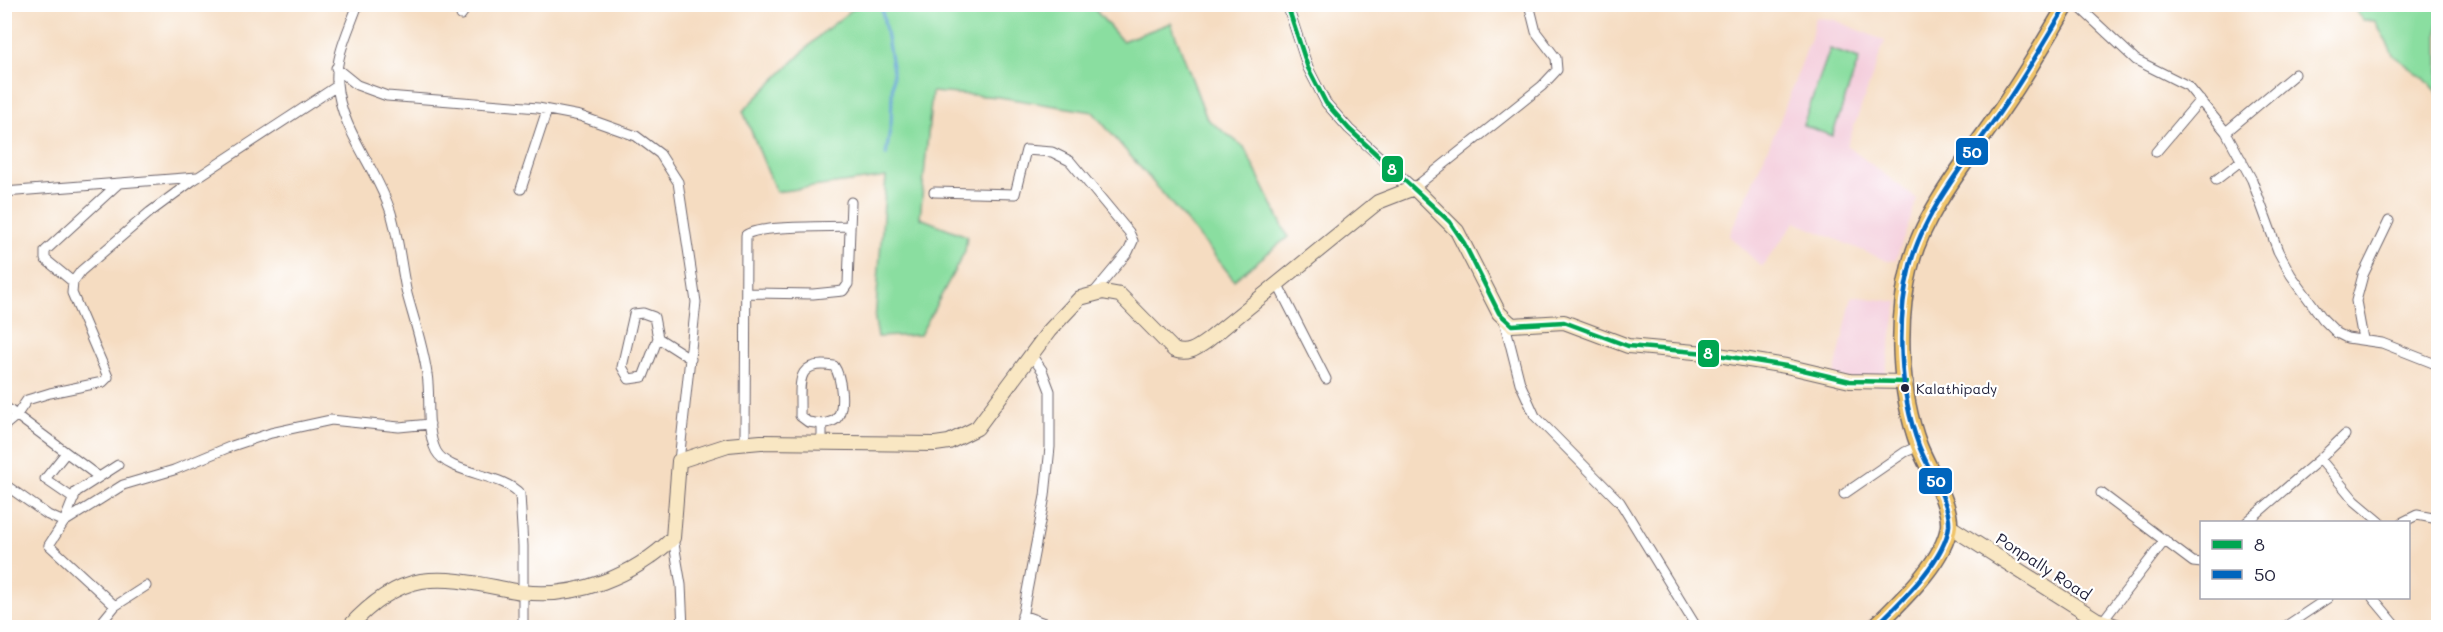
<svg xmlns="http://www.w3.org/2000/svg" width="2443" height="632" font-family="Mali,sans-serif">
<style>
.built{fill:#f4cfdd}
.grass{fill:#8adea0;stroke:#56806e;stroke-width:1.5}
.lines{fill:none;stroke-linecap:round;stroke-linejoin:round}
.stream{stroke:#68a5d9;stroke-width:3}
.street-casing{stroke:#6c636a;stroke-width:11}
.secondary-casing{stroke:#6c636a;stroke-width:16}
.highway-casing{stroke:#6c636a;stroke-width:19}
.street{stroke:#fff;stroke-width:9}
.secondary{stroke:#f9e7c3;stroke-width:14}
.highway{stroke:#f0c469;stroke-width:16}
.bus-1-casing{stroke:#fff;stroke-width:9}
.bus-2-casing{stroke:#fff;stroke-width:9}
.bus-1{stroke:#00a651;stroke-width:4.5}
.bus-2{stroke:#0065bd;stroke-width:4.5}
.bus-dot{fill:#22223b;stroke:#fff;stroke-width:2}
.labels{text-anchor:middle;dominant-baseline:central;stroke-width:4.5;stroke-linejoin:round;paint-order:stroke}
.bus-label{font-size:14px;fill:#22223b;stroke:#fff;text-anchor:start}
.street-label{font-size:16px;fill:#22223b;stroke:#fff}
.line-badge{stroke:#fff;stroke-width:2}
.badge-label{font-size:16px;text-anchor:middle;font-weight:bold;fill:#fff}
</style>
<rect width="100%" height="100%" fill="#fff"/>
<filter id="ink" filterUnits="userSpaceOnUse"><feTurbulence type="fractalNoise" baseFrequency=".0167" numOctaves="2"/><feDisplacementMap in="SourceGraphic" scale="12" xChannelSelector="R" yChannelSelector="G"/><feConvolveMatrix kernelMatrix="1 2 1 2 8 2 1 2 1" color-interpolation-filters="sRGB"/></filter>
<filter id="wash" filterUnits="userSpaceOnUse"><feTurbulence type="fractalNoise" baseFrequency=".008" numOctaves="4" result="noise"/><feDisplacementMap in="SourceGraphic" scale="24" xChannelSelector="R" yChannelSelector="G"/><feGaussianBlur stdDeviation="1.35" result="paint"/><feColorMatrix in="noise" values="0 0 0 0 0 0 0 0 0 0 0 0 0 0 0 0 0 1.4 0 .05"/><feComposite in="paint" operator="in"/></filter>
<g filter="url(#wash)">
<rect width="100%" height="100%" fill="#f5dcc1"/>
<path class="built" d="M 1815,17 L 1835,20 L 1885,41 L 1847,146 L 1917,199 L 1896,260 L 1887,261 L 1795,222 L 1762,267 L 1729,236 L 1779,123 L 1811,38 Z
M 1852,296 L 1898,302 L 1883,386 L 1834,376 Z"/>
<path class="grass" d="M 858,5 L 1091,5 L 1122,41 L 1171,23 L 1207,119 L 1244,147 L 1288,237 L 1234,280 C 1189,222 1140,168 1093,112 L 999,97 L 932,92 L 920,218 L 967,236 L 965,251 L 920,335 L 878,337 L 875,321 L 886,177 L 776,192 L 743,111 L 821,34 Z
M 2351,5 L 2438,5 L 2438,94 L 2424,78 L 2394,56 L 2375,21 L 2363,20 Z
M 1830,49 L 1859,59 L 1832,136 L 1803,125 Z"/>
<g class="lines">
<path class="stream" d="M 881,4 L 893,71 L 891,123 L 886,155"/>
</g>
</g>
<g filter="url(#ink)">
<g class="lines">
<g class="street-casing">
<path id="street" d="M 358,4 C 349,30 335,56 337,83 C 340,129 378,170 391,213 C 399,239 401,267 407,294 C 414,320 423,346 427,374 C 431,398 425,428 436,451 C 449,475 502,473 520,494 L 523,546 L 523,628
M 1287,4 L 1308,68 L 1326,103 L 1349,129 L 1414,188 L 1542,86 L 1557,70 L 1556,58 L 1536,32 L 1529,4
M 2076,4 L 2136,60 L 2188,86 L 2226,132 L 2252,180 L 2278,251 L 2291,275 L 2323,319 L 2337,333 L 2347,338 L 2382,343 L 2438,365
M 461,15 L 469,4
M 336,68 L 357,85 L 387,96 L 538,108 L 580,116 L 636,136 L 660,154 L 678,182 L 696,302 L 679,461
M 2226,132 L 2295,74
M 2156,152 L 2200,100
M 2216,180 L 2242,160
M 521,189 L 547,110
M 4,192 L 197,177
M 934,192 L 1015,194 L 1026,150 L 1052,152 L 1070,161 L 1129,232 L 1133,241 L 1128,252 L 1092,295
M 73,282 L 45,259 L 45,251 L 118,184
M 1277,283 L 1326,379
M 747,293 L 813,294 L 843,291 L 848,284 L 851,202
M 643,313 L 654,317 L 658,338 L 643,377 L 629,379 L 622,367 L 634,314 Z
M 1504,320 L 1520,383 L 1535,416 L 1620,502 L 1697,628
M 658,338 L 691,359
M 2363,339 L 2356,301 L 2363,275 L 2389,221
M 4,406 L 99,477
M 4,426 L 16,416 L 27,400 L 50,393 L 103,382 L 108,377 L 72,293 L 73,282 L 81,271 L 150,212 L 192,181 L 337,86
M 822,441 L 822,424 L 808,422 L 800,416 C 801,385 793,359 834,366 C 841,376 846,409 836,419 C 833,422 827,423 822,424
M 745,443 L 746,235 C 758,225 829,227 848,226
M 65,454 L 45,479 L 74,499
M 2320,459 L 2345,435
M 4,484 L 48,515 L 64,522 L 123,485 L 174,470 L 232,446 L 271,433 L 331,420 L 399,427 L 430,424
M 2101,493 L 2193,562 L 2202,563
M 1844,494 L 1905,452 L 1919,446
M 2247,522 L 2320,459 L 2355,501 L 2380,522
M 2403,522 L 2417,515 L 2438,519
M 673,538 L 681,585 L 683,628
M 2373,598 L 2398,628
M 115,606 L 49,545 L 64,522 L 76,492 L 118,465
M 1022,615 L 1058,628
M 2102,622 L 2165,540
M 97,628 L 115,606 L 146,586
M 1020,628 L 1045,496 L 1050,447 L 1050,391 L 1042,370 L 1031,355
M 2082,628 L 2092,616
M 2283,628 L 2328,598"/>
</g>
<g class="secondary-casing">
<path id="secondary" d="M 1949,526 L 2096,619 L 2122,628
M 348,628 C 367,607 393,586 421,581 C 455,576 489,587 522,592 C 576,599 634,576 673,538 L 679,461 L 728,445 L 761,442 L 935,444 L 949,442 L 977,428 L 1049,331 L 1080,298 L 1103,292 L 1120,295 L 1174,350 C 1187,355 1196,349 1207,341 L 1378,202 L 1414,188 L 1457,231 L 1499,313 L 1512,325 L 1564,322 L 1628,346 L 1706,353 L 1786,366 L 1850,381 L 1906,382"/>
</g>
<g class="highway-casing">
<path id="highway" d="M 1874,628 C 1898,604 1945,561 1949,526 C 1951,504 1927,467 1919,446 C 1899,392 1896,321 1910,266 C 1923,212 1971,155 2002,109 C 2025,76 2046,40 2067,4"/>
</g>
<use href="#street" class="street"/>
<use href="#secondary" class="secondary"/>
<use href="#highway" class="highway"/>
<g class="bus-1-casing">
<path id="bus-1" d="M 1287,4 L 1308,68 L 1326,103 L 1349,129 L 1450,222 L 1464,243 L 1499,313 L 1512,325 L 1564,322 L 1628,346 L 1706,353 L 1786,366 L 1850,381 L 1906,382"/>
</g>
<g class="bus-2-casing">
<path id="bus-2" d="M 1874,628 C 1898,604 1945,561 1949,526 C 1951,504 1927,467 1919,446 C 1899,392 1896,321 1910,266 C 1923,212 1971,155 2002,109 C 2025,76 2046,40 2067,4"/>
</g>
<use href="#bus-1" class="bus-1"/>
<use href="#bus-2" class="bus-2"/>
</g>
</g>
<circle class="bus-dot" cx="1905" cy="388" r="5"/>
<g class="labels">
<g class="bus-label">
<text x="1916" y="388">Kalathipady</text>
</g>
<g class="street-label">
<text transform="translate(2044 566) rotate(33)">Ponpally Road</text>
</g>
</g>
<g class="line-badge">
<rect x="1955" y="137" width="34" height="29" rx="6" fill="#0065bd"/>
<rect x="1381" y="155" width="23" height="28" rx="6" fill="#00a651"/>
<rect x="1697" y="339" width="23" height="29" rx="6" fill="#00a651"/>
<rect x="1918" y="467" width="35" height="28" rx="6" fill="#0065bd"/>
</g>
<g class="badge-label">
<text x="1972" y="158">50</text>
<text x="1392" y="175">8</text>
<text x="1708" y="359">8</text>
<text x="1936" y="487">50</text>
</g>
<rect width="2443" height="632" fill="none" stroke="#fff" stroke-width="24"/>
<rect x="2200" y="521" width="210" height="78" fill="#ffffff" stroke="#a7a7b1" stroke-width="1.5"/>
<rect x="2212" y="540" width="30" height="9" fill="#00a651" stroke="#a7a7b1" stroke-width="1.5"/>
<text x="2254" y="551" font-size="18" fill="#22223b">8</text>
<rect x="2212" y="570" width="30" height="9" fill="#0065bd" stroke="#a7a7b1" stroke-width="1.5"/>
<text x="2254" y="581" font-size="18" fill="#22223b">50</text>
</svg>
